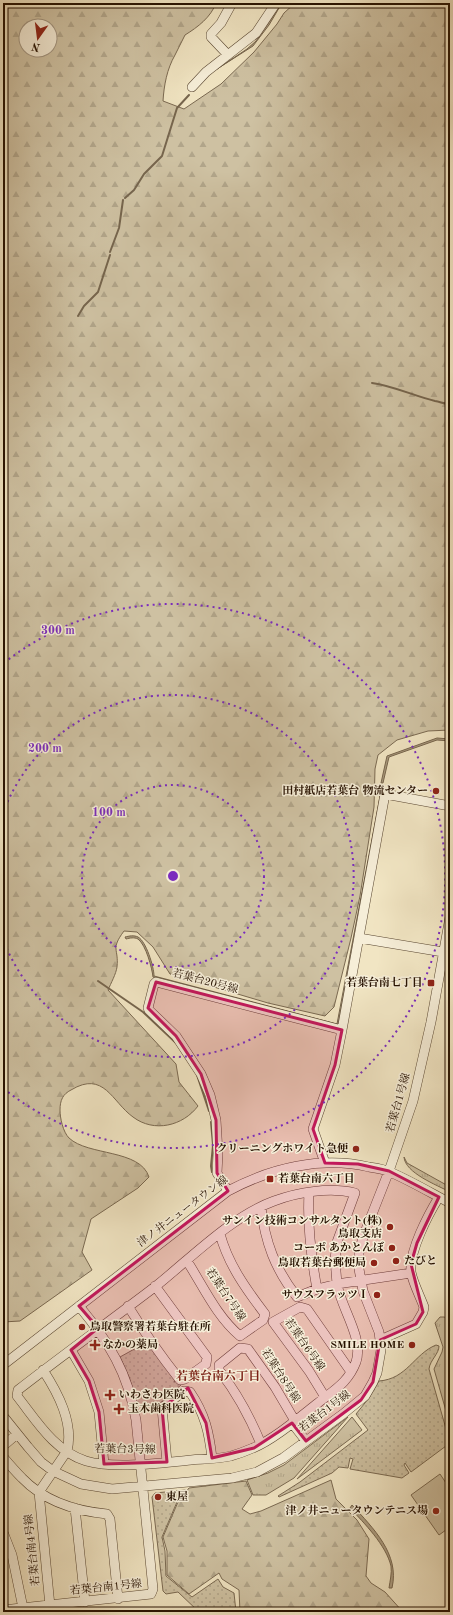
<svg xmlns="http://www.w3.org/2000/svg" width="453" height="1615" font-family="'Old Standard TT','Noto Serif JP',serif">
<style>
.grass{fill:url(#grass-tufts);stroke:#7a6951}
.forest{fill:url(#forest-firs);stroke:#7a6951;fill-rule:evenodd}
.park{fill:url(#park-dots);stroke:#7a6951}
.garden{fill:#cec1a2;stroke:#7a6951}
.water{fill:#ac9d81;stroke:#76654d}
.lines{fill:none;stroke-linecap:round;stroke-linejoin:round}
.stream{stroke:#76654d;stroke-width:2}
.minor-casing{stroke:#594631;stroke-width:10}
.minor{stroke:#f6eed8;stroke-width:9}
.marked{fill:#c2185b;fill-opacity:0.2;stroke:#c2185b;stroke-width:3;stroke-linejoin:round}
.ring{fill:none;stroke:#7b2cbf;stroke-width:2;stroke-dasharray:2 4}
.poi-dot{fill:#8f2418;stroke:#f6eed8;stroke-width:1.5}
.labels{text-anchor:middle;dominant-baseline:central;stroke-width:3;stroke-linejoin:round;paint-order:stroke}
.poi-label{font-size:11px;font-weight:bold;fill:#261100;stroke:#f6eed8;text-anchor:end}
.street-label{font-size:11px;fill:#261100;stroke:#f6eed8}
.neighbourhood-label{font-size:12px;font-weight:bold;fill:#7a1f14;stroke:#f6eed8}
.centre{fill:#7b2cbf;stroke:#f6eed8;stroke-width:2}
.ring-label{font-size:12px;text-anchor:middle;font-weight:bold;fill:#7b2cbf;stroke:#f6eed8;stroke-width:3;stroke-linejoin:round;paint-order:stroke}
</style>
<defs>
<pattern id="grass-tufts" width="24" height="20" patternUnits="userSpaceOnUse"><rect width="24" height="20" fill="#cec1a2"/><path d="M3 7l-1-3M5 7V3M7 7l1-3M15 17l-1-3M17 17v-4M19 17l1-3" fill="none" stroke="#b1a58a"/></pattern>
<pattern id="forest-firs" width="22" height="20" patternUnits="userSpaceOnUse"><rect width="22" height="20" fill="#cec1a2"/><path d="M5 1l3.5 6h-7zM16 11l3.5 6h-7z" fill="#b1a58a"/></pattern>
<pattern id="park-dots" width="8" height="8" patternUnits="userSpaceOnUse"><rect width="8" height="8" fill="#cec1a2"/><path d="M2 2h.1M6 6h.1" fill="none" stroke="#b1a58a" stroke-width="1.8" stroke-linecap="round"/></pattern>
</defs>
<rect width="100%" height="100%" fill="#f1e5c3"/>
<filter id="stains"><feTurbulence type="fractalNoise" baseFrequency=".005" numOctaves="4"/><feColorMatrix values="0 0 0 0 .2 0 0 0 0 .09 0 0 0 0 .02 0 0 0 .5 -.17"/></filter>
<radialGradient id="worn" r=".72"><stop offset=".6" stop-color="#630" stop-opacity="0"/><stop offset="1" stop-color="#630" stop-opacity=".3"/></radialGradient>
<path class="grass" d="M 404,1157 L 407,1163 L 450,1187 L 450,1192 C 437,1185 405,1173 404,1157 Z
M 440,1317 L 444,1317 L 450,1319 L 450,1425 L 434,1369 L 442,1352 L 443,1347 L 435,1323 Z
M 348,1417 L 294,1478 L 266,1495 L 253,1495 L 247,1480 L 268,1473 L 284,1465 Z
M 352,1417 L 362,1430 L 297,1479 Z"/>
<path class="forest" d="M 3,3 L 216,3 C 211,17 198,27 185,35 C 182,42 178,48 175,55 C 167,69 164,85 163,101 L 184,109 L 221,84 L 254,52 L 277,24 L 284,13 L 295,3 L 450,3 L 450,730 L 428,731 L 397,740 L 378,755 L 375,769 L 374,807 L 360,896 L 351,938 L 334,1007 L 325,1016 L 268,1003 L 170,974 L 153,947 L 137,932 L 124,931 C 110,950 119,948 117,967 C 116,974 111,983 108,990 L 176,1064 L 179,1082 L 198,1106 C 183,1126 154,1133 133,1117 C 112,1102 104,1070 71,1090 C 63,1094 60,1100 60,1110 C 60,1118 63,1132 69,1138 C 88,1156 140,1149 149,1177 L 138,1188 L 91,1219 L 82,1252 L 92,1270 L 20,1321 L 3,1322 ZM 26,26 L 50,26 L 50,50 L 26,50 Z
M 331,1480 L 336,1499 L 357,1520 L 369,1539 L 366,1576 L 371,1583 L 385,1592 L 403,1612 L 240,1612 L 239,1590 L 222,1579 L 219,1573 L 189,1594 L 167,1575 L 167,1551 L 163,1537 L 178,1502 L 189,1488 L 246,1481 L 252,1495 L 242,1509 L 250,1514 L 261,1511 Z"/>
<path class="park" d="M 147,1342 L 176,1379 L 174,1382 L 178,1380 L 181,1385 L 158,1405 L 138,1406 L 129,1377 L 120,1357 Z
M 436,1345 L 439,1346 C 439,1354 430,1360 429,1369 L 450,1443 L 411,1472 L 405,1463 L 404,1465 L 409,1473 L 402,1478 L 350,1469 L 353,1459 L 350,1458 L 348,1468 L 339,1467 L 332,1473 L 279,1497 L 278,1496 L 300,1482 L 368,1430 L 356,1414 L 369,1398 L 379,1381 C 407,1379 414,1354 436,1345 Z
M 186,1490 L 177,1502 L 162,1537 L 165,1551 L 166,1576 L 192,1597 L 218,1579 L 223,1587 L 234,1593 L 236,1612 L 199,1612 L 178,1592 L 166,1594 L 163,1591 L 152,1497 L 155,1493 Z"/>
<path class="garden" d="M 440,1474 L 450,1489 L 450,1527 L 439,1535 L 411,1495 Z"/>
<path class="water" d="M 282,3 L 269,25 L 253,46 L 217,69 L 247,49 L 256,41 Z
M 437,738 L 450,739 L 450,741 L 437,740 L 389,757 L 383,783 L 381,783 L 387,756 Z
M 381,791 L 382,791 L 380,804 L 338,1026 L 153,977 C 152,968 146,945 138,939 C 134,937 130,938 126,939 L 125,937 C 129,936 134,935 138,937 C 146,941 154,967 154,976 L 337,1024 Z
M 352,1505 C 373,1528 400,1554 392,1588 L 389,1588 C 390,1581 392,1573 391,1566 C 386,1545 364,1523 350,1508 Z"/>
<g class="lines">
<path class="stream" d="M 125,198 L 134,190 L 144,174 L 162,156 L 177,108 L 189,95
M 110,252 L 119,228 L 123,200
M 78,316 L 84,306 L 98,292 L 110,255
M 372,383 C 394,386 414,396 435,401 C 441,402 444,404 450,404
M 98,981 L 143,1012 L 176,1043
M 197,1075 L 209,1111
M 211,1122 L 213,1145 L 211,1166 L 212,1172"/>
<g class="minor-casing">
<path id="minor" d="M 228,55 L 211,37 L 211,34 L 221,23 L 232,3
M 192,87 L 206,72 L 256,33 L 276,3
M 359,938 L 443,952
M 342,1030 L 385,794 L 450,806
M 228,1191 L 217,1173 L 218,1153 L 216,1120 L 210,1095 L 201,1074 L 176,1036 L 149,1010 L 148,1008 L 154,984 L 156,982 L 342,1030 L 335,1065 L 313,1129 L 325,1163
M 309,1193 C 307,1226 311,1256 317,1289
M 261,1207 C 265,1242 275,1269 297,1297 L 317,1289 L 337,1284 C 341,1308 364,1338 356,1362 C 348,1383 334,1390 318,1403 C 300,1417 273,1440 253,1448 C 246,1451 238,1454 231,1456 C 218,1459 204,1459 191,1460 C 162,1463 113,1469 86,1461 C 54,1451 36,1420 17,1396 L 18,1390 C 63,1355 110,1321 156,1286 C 191,1258 232,1216 274,1201 C 298,1192 330,1187 355,1193 L 337,1242 L 335,1259 L 337,1284 L 411,1273
M 187,1261 C 203,1286 217,1317 240,1336 L 263,1320 L 265,1314 C 246,1289 228,1264 220,1234
M 128,1306 C 144,1332 161,1356 180,1380 L 185,1379 L 206,1364 L 207,1357 L 155,1286
M 380,1340 L 416,1324 L 423,1312 L 424,1307 C 420,1296 413,1283 411,1272 C 409,1251 428,1215 439,1197
M 71,1350 L 89,1381 L 99,1412 L 104,1464
M 3,1365 L 228,1191 C 271,1168 321,1156 369,1167 C 376,1168 384,1169 390,1172 C 411,1181 431,1193 450,1203
M 43,1370 C 58,1393 74,1423 67,1451 L 39,1492 L 50,1606
M 325,1397 L 309,1371 L 273,1322 L 300,1307 L 307,1309 L 351,1372
M 3,1416 L 28,1447 L 41,1462 L 53,1471 L 81,1484 L 112,1489 L 232,1478 L 257,1472 L 283,1458 L 343,1414 L 365,1396 L 373,1382 L 377,1373 L 381,1350 L 380,1340 L 379,1332 L 363,1291 L 359,1269 L 359,1253 L 363,1237 L 389,1171 L 413,1101 L 431,1022 L 450,917
M 292,1423 L 306,1441
M 261,1444 C 250,1417 237,1393 219,1370 L 219,1365 L 240,1348 L 248,1349 L 275,1387 L 295,1421
M 3,1446 L 17,1434
M 3,1457 C 9,1464 15,1471 22,1478 C 44,1501 76,1511 107,1514 L 110,1519 L 118,1599
M 167,1462 L 162,1408 L 184,1391 L 190,1392 C 205,1414 209,1432 212,1458
M 75,1508 L 85,1602
M 3,1532 L 12,1555 L 23,1608
M 3,1610 L 151,1594 L 153,1589 L 136,1420 C 128,1373 109,1342 79,1306"/>
</g>
<use href="#minor" class="minor"/>
</g>
<path class="marked" d="M 156,982 L 342,1030 L 335,1065 L 313,1129 L 325,1163 L 358,1164 L 389,1171 L 439,1197 L 417,1243 L 411,1264 L 423,1312 L 416,1324 L 380,1340 L 373,1382 L 361,1400 L 306,1441 L 292,1423 L 254,1448 L 212,1458 L 206,1423 L 188,1388 L 162,1408 L 167,1462 L 104,1464 L 99,1412 L 89,1381 L 71,1350 L 98,1328 L 79,1306 L 228,1191 L 217,1173 L 216,1120 L 201,1074 L 176,1036 L 148,1008 Z"/>
<g class="ring">
<circle cx="173" cy="876" r="91"/>
<path d="M3 813A181 181 0 1 1 3 939"/>
<path d="M4 663A272 272 0 1 1 4 1089"/>
</g>
<g class="poi-dot">
<circle cx="436" cy="791" r="4"/>
<rect x="427" y="979" width="8" height="8" rx="2"/>
<circle cx="356" cy="1149" r="4"/>
<rect x="266" y="1175" width="8" height="8" rx="2"/>
<circle cx="390" cy="1227" r="4"/>
<circle cx="392" cy="1248" r="4"/>
<circle cx="396" cy="1261" r="4"/>
<circle cx="374" cy="1263" r="4"/>
<circle cx="377" cy="1295" r="4"/>
<circle cx="82" cy="1327" r="4"/>
<path d="M93 1339h4v4h4v4h-4v4h-4v-4h-4v-4h4z"/>
<circle cx="412" cy="1345" r="4"/>
<path d="M108 1389h4v4h4v4h-4v4h-4v-4h-4v-4h4z"/>
<path d="M117 1403h4v4h4v4h-4v4h-4v-4h-4v-4h4z"/>
<circle cx="158" cy="1497" r="4"/>
<circle cx="436" cy="1511" r="4"/>
</g>
<g class="labels">
<g class="poi-label">
<text x="428" y="791">田村紙店若葉台 物流センター</text>
<text x="423" y="983">若葉台南七丁目</text>
<text x="348" y="1149">クリーニングホワイト急便</text>
<text x="278" y="1179" text-anchor="start">若葉台南六丁目</text>
<text x="382" y="1221">サンイン技術コンサルタント(株)<tspan x="382" dy="13">鳥取支店</tspan></text>
<text x="384" y="1248">コーポ あかとんぼ</text>
<text x="404" y="1261" text-anchor="start">たびと</text>
<text x="366" y="1263">鳥取若葉台郵便局</text>
<text x="369" y="1295">サウスフラッツＩ</text>
<text x="90" y="1327" text-anchor="start">鳥取警察署若葉台駐在所</text>
<text x="103" y="1345" text-anchor="start">なかの薬局</text>
<text x="404" y="1345">SMILE HOME</text>
<text x="119" y="1395" text-anchor="start">いわさわ医院</text>
<text x="128" y="1409" text-anchor="start">玉木歯科医院</text>
<text x="166" y="1497" text-anchor="start">東屋</text>
<text x="428" y="1511">津ノ井ニュータウンテニス場</text>
</g>
<g class="street-label">
<text transform="translate(205 982) rotate(15)">若葉台20号線</text>
<text transform="translate(399 1103) rotate(-74)">若葉台1号線</text>
<text transform="translate(183 1212) rotate(-37)">津ノ井ニュータウン線</text>
<text transform="translate(225 1295) rotate(56)">若葉台7号線</text>
<text transform="translate(304 1345) rotate(55)">若葉台6号線</text>
<text transform="translate(280 1376) rotate(57)">若葉台8号線</text>
<text transform="translate(325 1412) rotate(-37)">若葉台1号線</text>
<text transform="translate(125 1450) rotate(1)">若葉台3号線</text>
<text transform="translate(33 1550) rotate(-96)">若葉台南4号線</text>
<text transform="translate(106 1588) rotate(-6)">若葉台南1号線</text>
</g>
<g class="neighbourhood-label">
<text x="218" y="1377">若葉台南六丁目</text>
</g>
</g>
<circle cx="173" cy="876" r="6" class="centre"/>
<g class="ring-label">
<text x="58" y="634">300 m</text>
<text x="45" y="752">200 m</text>
<text x="109" y="816">100 m</text>
</g>
<rect width="453" height="1615" fill="none" stroke="#f1e5c3" stroke-width="16"/>
<rect x="4" y="4" width="445" height="1607" fill="none" stroke="#261100" stroke-width="2"/>
<rect x="8" y="8" width="437" height="1599" fill="none" stroke="#261100"/>
<g transform="translate(38 38) rotate(194)"><circle r="19" fill="#f6eed8" stroke="#a39682"/>
<path d="M0-3L7 15L0 10L-7 15Z" fill="#8f2418"/>
<text y="-6" font-size="11" font-weight="bold" text-anchor="middle" fill="#261100">N</text>
</g>
<rect width="100%" height="100%" filter="url(#stains)"/>
<rect width="100%" height="100%" fill="url(#worn)"/>
</svg>
